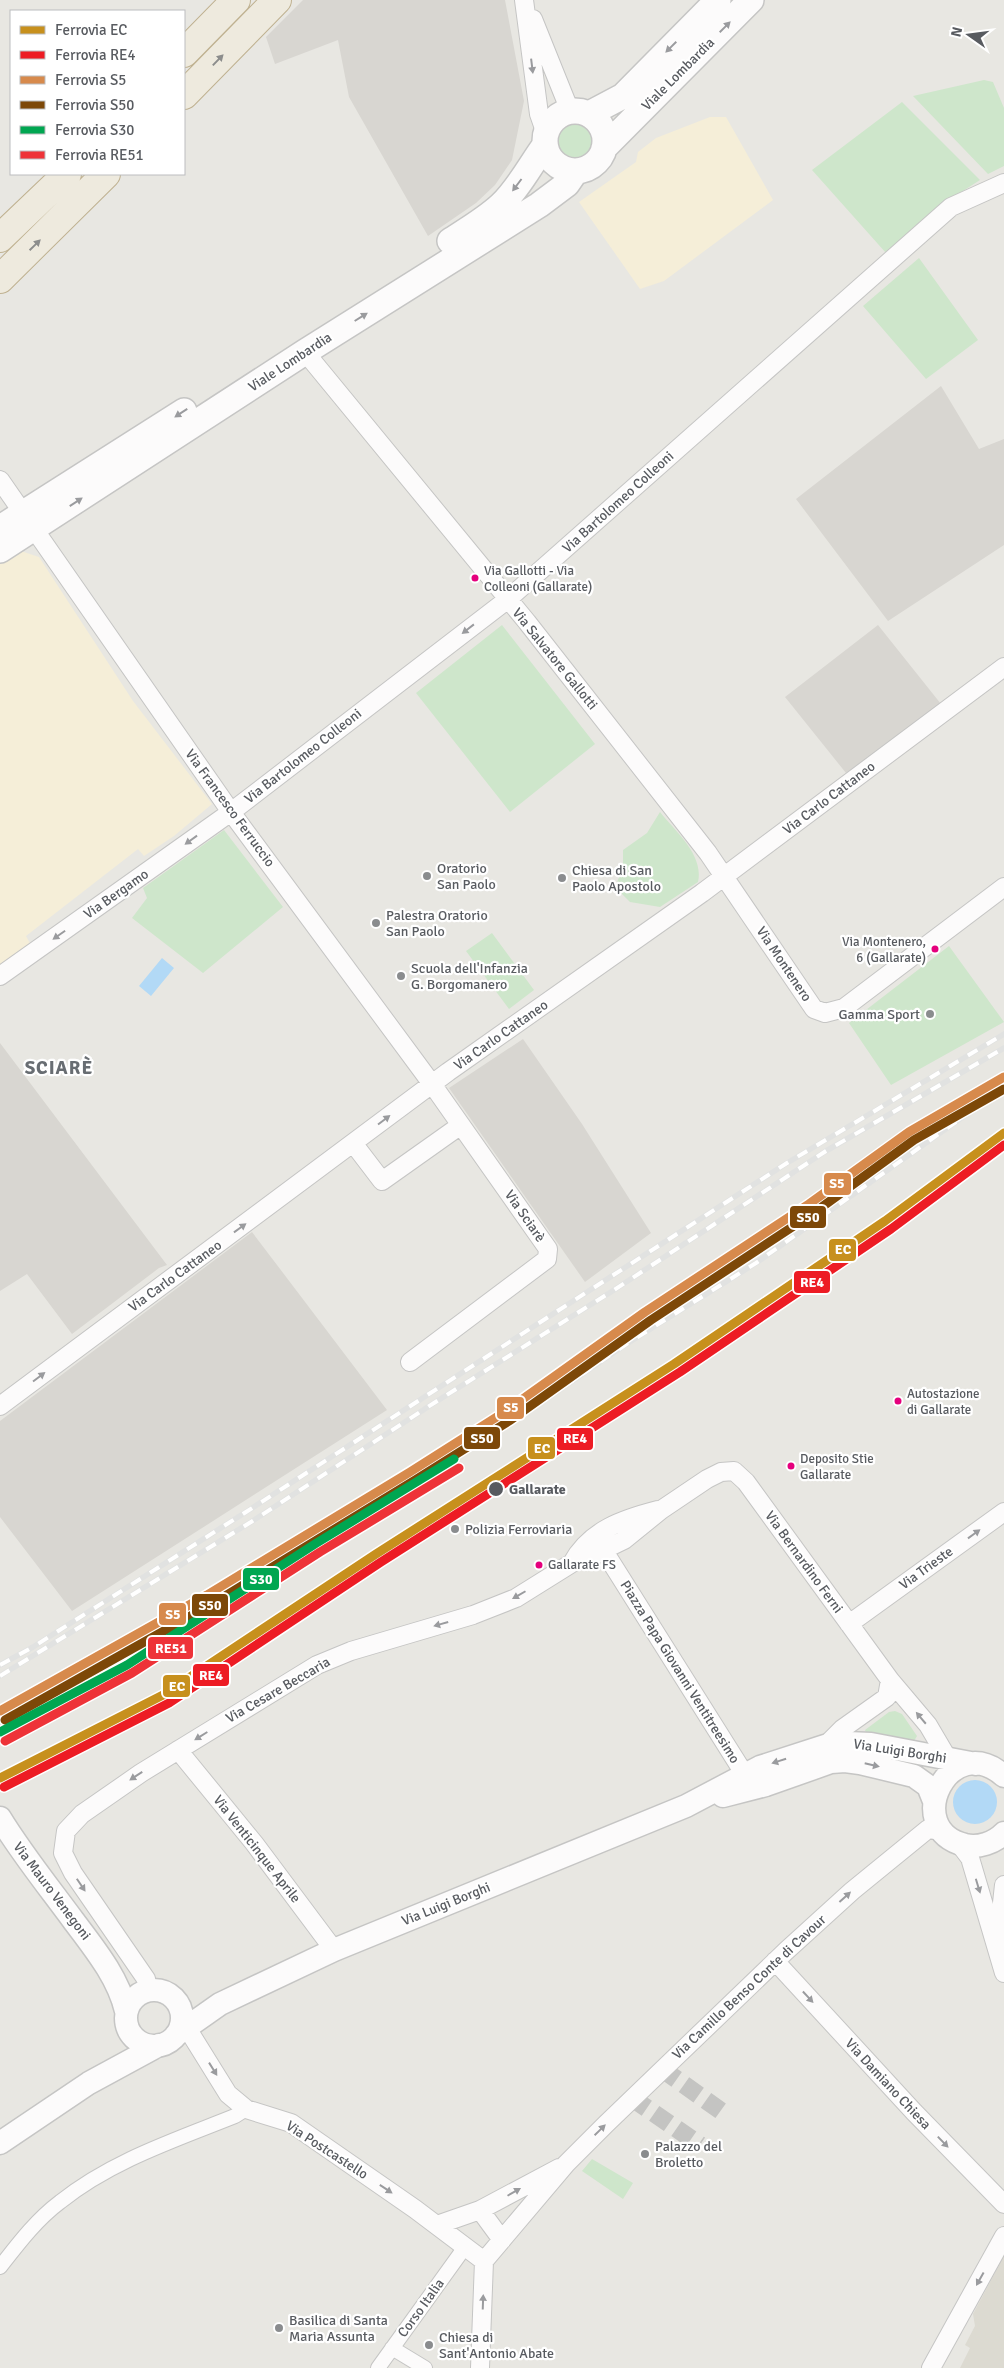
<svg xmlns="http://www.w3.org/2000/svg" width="1004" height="2368" font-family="Signika,sans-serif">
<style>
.commercial{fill:#f5eed8}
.industrial{fill:#d8d6d1}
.education{fill:#dcdad1}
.green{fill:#cee6cb}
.water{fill:#b2d9f6}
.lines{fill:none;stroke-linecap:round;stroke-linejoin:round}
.minor-tunnel{stroke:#c4c4c2;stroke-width:18;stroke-dasharray:18 9;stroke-linecap:butt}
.pedestrian-casing{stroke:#c5c5c4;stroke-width:16}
.minor-casing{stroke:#c5c5c4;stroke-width:20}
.tertiary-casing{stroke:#c5c5c4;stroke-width:25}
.secondary-casing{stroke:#c5c5c4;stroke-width:28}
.motorway-casing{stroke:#bfb190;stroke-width:30}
.pedestrian{stroke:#fcfbfb;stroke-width:14}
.minor{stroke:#fcfbfb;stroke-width:18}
.tertiary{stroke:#fcfbfb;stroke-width:22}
.secondary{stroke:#fcfbfb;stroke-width:25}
.motorway{stroke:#eeeade;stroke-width:28}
.rail-casing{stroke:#e1e2e1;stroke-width:5.5}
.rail{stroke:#fff;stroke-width:4;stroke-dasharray:11;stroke-linecap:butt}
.rail-1-casing{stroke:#fff;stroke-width:12}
.rail-2-casing{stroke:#fff;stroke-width:12}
.rail-3-casing{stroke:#fff;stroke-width:12}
.rail-4-casing{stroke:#fff;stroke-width:12}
.rail-5-casing{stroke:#fff;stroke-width:12}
.rail-6-casing{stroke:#fff;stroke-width:12}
.rail-1{stroke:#c7901d;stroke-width:9}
.rail-2{stroke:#ed1c24;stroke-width:9}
.rail-3{stroke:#d78a4c;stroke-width:9}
.rail-4{stroke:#7d4808;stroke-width:9}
.rail-5{stroke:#00a651;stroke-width:9}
.rail-6{stroke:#ee3338;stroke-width:9}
.oneway{fill:#9a9b9e}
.oneway2{fill:#8c8d8c}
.bus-dot{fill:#e5007d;stroke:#fff;stroke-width:2}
.poi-dot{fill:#8a8c8e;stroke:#fff;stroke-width:2}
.stop-dot{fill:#585b60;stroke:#fff;stroke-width:2}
.labels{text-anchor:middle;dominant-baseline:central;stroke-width:4.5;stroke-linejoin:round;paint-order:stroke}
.bus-label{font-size:13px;fill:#585b60;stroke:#fff;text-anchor:start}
.street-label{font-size:14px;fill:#585b60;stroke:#fff}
.poi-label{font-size:14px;fill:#585b60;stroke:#fff;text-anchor:start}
.stop-label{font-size:14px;font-weight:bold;fill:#585b60;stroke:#fff;text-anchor:start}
.district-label{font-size:19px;font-weight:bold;letter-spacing:1px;fill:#686d72;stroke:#fff}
.line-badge{stroke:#fff;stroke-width:2}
.badge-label{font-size:14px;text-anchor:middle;font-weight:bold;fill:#fff}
</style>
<rect width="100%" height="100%" fill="#e8e7e2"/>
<path class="commercial" d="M 710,117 L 726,117 L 773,200 L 664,281 L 640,289 L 579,202 L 636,162 L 638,152 L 656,138 Z
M 21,551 L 39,557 L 133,701 L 212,804 L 174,836 L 144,856 L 138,849 L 26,936 L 31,945 L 0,968 L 0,563 Z"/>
<path class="industrial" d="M 303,0 L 505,0 L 524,101 L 512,160 L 495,185 L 476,203 L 428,236 L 349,97 L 338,40 L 275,64 L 266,37 Z
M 941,386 L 979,449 L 1004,439 L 1004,545 L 888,621 L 796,499 Z
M 878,625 L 941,704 L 906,732 L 846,773 L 785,697 Z
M 523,1039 L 582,1124 L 651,1233 L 585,1282 L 449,1088 Z
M 0,1043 L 167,1265 L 159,1268 L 72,1334 L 27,1274 L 0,1291 Z
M 252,1232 L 387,1410 L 72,1611 L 0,1517 L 0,1421 Z"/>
<path class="education" d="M 1004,2256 L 1004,2368 L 960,2368 L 970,2348 L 965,2345 L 975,2326 L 973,2314 Z"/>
<path class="green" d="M 984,80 L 993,82 L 1004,108 L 1004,166 L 988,174 L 913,96 Z
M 902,102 L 980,180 L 938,207 L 886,253 L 812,170 Z
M557 140a19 19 0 1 1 38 0a19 19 0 1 1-38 0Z
M 919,258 L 978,340 L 926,379 L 863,306 Z
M 502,625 L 595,744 L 510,812 L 416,693 Z
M 660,812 C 676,832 704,855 698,882 L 660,907 L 630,902 L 615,887 L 623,868 L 623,850 L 647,833 Z
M 224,830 L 283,907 L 203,973 L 132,918 L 147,898 L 143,888 Z
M 492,933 L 534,990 L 509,1009 L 466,951 Z
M 949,946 L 1004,1022 L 891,1085 L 849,1023 Z
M 895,1711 L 902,1714 L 917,1736 L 914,1741 L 880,1734 L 867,1735 L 865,1730 L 889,1712 Z
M 592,2159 L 633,2183 L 623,2199 L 582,2171 Z"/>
<path class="water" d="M 162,958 L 174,968 L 151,996 L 139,986 Z
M953 1802a22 22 0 1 1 44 0a22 22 0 1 1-44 0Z"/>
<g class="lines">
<path class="minor-tunnel" d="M 662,2069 L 721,2111
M 632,2098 L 700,2145"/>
<g class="pedestrian-casing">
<path id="pedestrian" d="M 0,2267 C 18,2244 36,2220 60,2202 C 111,2161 175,2140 235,2116 L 246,2109
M 392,2348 L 425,2368
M 378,2368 L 465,2247"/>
</g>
<g class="minor-casing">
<path id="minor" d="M 524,0 L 539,114 L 546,134
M 533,19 L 570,111
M 305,352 L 527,622 L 708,853 L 814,1009 L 825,1013 L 844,1008 L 1004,887
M 0,480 L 231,812 L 432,1084 L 548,1249 L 547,1259 L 410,1362
M 0,976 L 231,812 L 507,600 L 951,207 L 1004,183
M 353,1143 L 382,1181 L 461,1125
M 0,1406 L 448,1072 L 702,893 L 1004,667
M 604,1551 L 745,1775 L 740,1784
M 572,1563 C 590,1530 623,1519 658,1510
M 849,1624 L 1004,1512
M 825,1746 L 842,1729 L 887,1697 L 890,1680
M 178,1750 L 254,1843 L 334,1950
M 958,1842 L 970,1858 L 1004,1973
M 998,1939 L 1004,1885
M 775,1961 L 914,2112 L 1004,2204
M 145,1991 L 147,1984 L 146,1979 L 73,1873 L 63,1853 L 66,1831 L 82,1814 L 141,1773 L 317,1665 L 351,1651 L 473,1615 L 516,1598 L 572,1563 L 593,1555 L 624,1540 L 661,1510 L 707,1479 L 721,1472 L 734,1471 L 746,1482 L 890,1680 L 928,1725 L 948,1759
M 187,2028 L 228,2094 L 246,2109 L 291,2123 L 415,2209 L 484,2261
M 480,2210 L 502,2240
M 437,2225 L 480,2210 L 559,2168
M 484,2261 L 566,2164 L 606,2124 L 786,1951 L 852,1891 L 928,1829 L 944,1831
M 480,2368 L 484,2261
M 931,2368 L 1004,2236"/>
</g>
<g class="tertiary-casing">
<path id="tertiary" d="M 1004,1776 C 950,1728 900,1829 965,1845 C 979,1848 994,1843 1004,1833
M 723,1796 L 766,1785 L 831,1762 L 845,1761 L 860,1763 L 914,1776 L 928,1786 L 934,1801
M 0,1818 C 22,1854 48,1886 73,1920 C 94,1948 118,1977 126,2011
M126 2018a28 28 0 1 1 56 0a28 28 0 1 1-56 0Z
M 176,2035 L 220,2004 L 334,1950 L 686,1806 L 760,1767 L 825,1746 L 847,1743 L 871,1744 L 976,1764
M 0,2143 L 89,2083 L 159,2045"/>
</g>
<g class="secondary-casing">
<path id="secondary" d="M545 141a30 30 0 1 1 60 0a30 30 0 1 1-60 0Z
M 589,114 L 623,96 L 718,0
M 604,148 L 751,0
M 450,241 C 467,230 486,219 501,205 C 519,188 531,164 545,145
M 0,528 L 184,411
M 0,550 L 305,352 L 539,205 L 567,184 L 576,171"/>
</g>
<g class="motorway-casing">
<path id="motorway" d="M 184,53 L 236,0
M 184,95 L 277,0
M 0,238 L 67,174
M 0,279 L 106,174"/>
</g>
<use href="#pedestrian" class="pedestrian"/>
<use href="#minor" class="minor"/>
<use href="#tertiary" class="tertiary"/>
<use href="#secondary" class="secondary"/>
<use href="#motorway" class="motorway"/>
<g class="rail-casing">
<path id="rail" d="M 454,1459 L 490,1437 L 625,1345 L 756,1263 L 1004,1088
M 0,1665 L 33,1647 L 246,1512 L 787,1163 L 1004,1034
M 0,1676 L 251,1522 L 434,1403 L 614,1290 L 826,1151 L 1004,1048"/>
</g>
<use href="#rail" class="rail"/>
<g class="rail-1-casing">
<path id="rail-1" d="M 0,1778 L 163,1695 L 376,1554 L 674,1364 L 885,1221 L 1004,1133"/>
</g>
<g class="rail-2-casing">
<path id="rail-2" d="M 4,1787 L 169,1703 L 381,1562 L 680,1372 L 891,1229 L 1004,1145"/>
</g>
<g class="rail-3-casing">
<path id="rail-3" d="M 0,1711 L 207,1595 L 410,1472 L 503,1413 L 645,1312 L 809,1204 L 909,1132 L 1004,1077"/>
</g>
<g class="rail-4-casing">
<path id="rail-4" d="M 5,1720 L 212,1604 L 415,1480 L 509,1421 L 651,1320 L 815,1212 L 914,1140 L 1004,1089"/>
</g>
<g class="rail-5-casing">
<path id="rail-5" d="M 0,1732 L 127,1665 L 315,1544 L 454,1459"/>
</g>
<g class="rail-6-casing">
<path id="rail-6" d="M 5,1741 L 132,1673 L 320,1552 L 459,1468"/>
</g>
<use href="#rail-1" class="rail-1"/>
<use href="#rail-2" class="rail-2"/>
<use href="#rail-3" class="rail-3"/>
<use href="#rail-4" class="rail-4"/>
<use href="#rail-5" class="rail-5"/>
<use href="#rail-6" class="rail-6"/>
</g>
<defs><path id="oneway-solid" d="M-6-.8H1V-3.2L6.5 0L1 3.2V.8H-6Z" transform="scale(1.25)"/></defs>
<g class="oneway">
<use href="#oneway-solid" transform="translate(725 27) rotate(-45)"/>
<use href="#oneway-solid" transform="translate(671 47) rotate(135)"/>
<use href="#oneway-solid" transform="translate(532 66) rotate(83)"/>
<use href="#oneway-solid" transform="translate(517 185) rotate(127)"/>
<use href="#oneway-solid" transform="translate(361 317) rotate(-32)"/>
<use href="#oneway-solid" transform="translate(181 413) rotate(147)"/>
<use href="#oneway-solid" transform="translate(76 502) rotate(-33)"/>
<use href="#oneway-solid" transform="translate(468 629) rotate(142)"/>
<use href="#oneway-solid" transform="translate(191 840) rotate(144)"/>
<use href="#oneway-solid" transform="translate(59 935) rotate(145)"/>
<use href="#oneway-solid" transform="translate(384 1120) rotate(-37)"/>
<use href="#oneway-solid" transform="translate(240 1228) rotate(-36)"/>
<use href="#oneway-solid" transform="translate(39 1377) rotate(-37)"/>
<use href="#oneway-solid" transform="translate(974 1534) rotate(-36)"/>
<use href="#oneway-solid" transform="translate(519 1595) rotate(150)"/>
<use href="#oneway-solid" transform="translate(441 1624) rotate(164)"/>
<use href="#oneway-solid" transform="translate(921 1718) rotate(-130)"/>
<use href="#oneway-solid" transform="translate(201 1736) rotate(148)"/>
<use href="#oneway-solid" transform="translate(779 1761) rotate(162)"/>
<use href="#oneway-solid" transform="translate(872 1765) rotate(13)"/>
<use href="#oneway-solid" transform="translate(136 1776) rotate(147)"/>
<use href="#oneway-solid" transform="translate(81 1885) rotate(56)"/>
<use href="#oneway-solid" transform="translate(978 1886) rotate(73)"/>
<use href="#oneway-solid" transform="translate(845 1897) rotate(-42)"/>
<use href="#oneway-solid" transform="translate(808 1997) rotate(47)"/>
<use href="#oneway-solid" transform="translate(213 2069) rotate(58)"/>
<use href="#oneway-solid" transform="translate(600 2130) rotate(-44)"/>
<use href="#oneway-solid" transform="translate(943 2142) rotate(46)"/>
<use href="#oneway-solid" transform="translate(386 2189) rotate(34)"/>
<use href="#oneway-solid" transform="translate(514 2192) rotate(-30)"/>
<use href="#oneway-solid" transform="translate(980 2279) rotate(119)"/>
<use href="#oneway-solid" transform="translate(483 2302) rotate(-88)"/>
</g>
<g class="oneway2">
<use href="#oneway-solid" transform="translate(218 60) rotate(-46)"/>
<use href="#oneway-solid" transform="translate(35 245) rotate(-44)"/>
</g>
<g class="bus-dot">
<circle cx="475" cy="578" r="4.5"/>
<circle cx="935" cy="949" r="4.5"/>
<circle cx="898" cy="1401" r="4.5"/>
<circle cx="791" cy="1466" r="4.5"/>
<circle cx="539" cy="1565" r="4.5"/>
</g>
<g class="poi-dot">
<circle cx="427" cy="876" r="5"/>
<circle cx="562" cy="878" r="5"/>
<circle cx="376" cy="923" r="5"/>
<circle cx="401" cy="976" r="5"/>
<circle cx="930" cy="1014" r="5"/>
<circle cx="455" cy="1529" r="5"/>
<circle cx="645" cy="2154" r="5"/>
<circle cx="279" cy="2328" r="5"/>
<circle cx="429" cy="2345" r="5"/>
</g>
<circle class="stop-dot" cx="496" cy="1489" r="8"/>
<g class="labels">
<g class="bus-label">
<text x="484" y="571">Via Gallotti - Via<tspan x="484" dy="16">Colleoni (Gallarate)</tspan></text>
<text x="926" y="942" text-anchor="end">Via Montenero,<tspan x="926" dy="16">6 (Gallarate)</tspan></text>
<text x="907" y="1394">Autostazione<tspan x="907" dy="16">di Gallarate</tspan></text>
<text x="800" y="1459">Deposito Stie<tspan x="800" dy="16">Gallarate</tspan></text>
<text x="548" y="1565">Gallarate FS</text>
</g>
<g class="street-label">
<text transform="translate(678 74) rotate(-45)">Viale Lombardia</text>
<text transform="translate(290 362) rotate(-33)">Viale Lombardia</text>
<text transform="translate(618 502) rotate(-42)">Via Bartolomeo Colleoni</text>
<text transform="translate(555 659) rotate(51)">Via Salvatore Gallotti</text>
<text transform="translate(303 756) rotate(-38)">Via Bartolomeo Colleoni</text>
<text transform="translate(829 798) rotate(-37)">Via Carlo Cattaneo</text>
<text transform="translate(230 808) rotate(54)">Via Francesco Ferruccio</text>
<text transform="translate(116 894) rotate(-35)">Via Bergamo</text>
<text transform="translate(784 964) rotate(56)">Via Montenero</text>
<text transform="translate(501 1035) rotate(-35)">Via Carlo Cattaneo</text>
<text transform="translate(525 1216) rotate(55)">Via Sciarè</text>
<text transform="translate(175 1276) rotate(-36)">Via Carlo Cattaneo</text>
<text transform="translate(804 1562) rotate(54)">Via Bernardino Ferni</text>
<text transform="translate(926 1568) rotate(-36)">Via Trieste</text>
<text transform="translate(680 1672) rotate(58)">Piazza Papa Giovanni Ventitreesimo</text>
<text transform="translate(278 1690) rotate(-30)">Via Cesare Beccaria</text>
<text transform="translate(900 1751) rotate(9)">Via Luigi Borghi</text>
<text transform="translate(257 1849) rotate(52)">Via Venticinque Aprile</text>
<text transform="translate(52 1891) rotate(53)">Via Mauro Venegoni</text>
<text transform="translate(446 1904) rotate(-22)">Via Luigi Borghi</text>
<text transform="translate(749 1987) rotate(-43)">Via Camillo Benso Conte di Cavour</text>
<text transform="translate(888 2084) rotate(47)">Via Damiano Chiesa</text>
<text transform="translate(327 2150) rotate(33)">Via Postcastello</text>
<text transform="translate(421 2308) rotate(-54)">Corso Italia</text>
</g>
<g class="poi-label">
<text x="437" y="868">Oratorio<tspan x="437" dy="16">San Paolo</tspan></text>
<text x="572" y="870">Chiesa di San<tspan x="572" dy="16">Paolo Apostolo</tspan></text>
<text x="386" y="915">Palestra Oratorio<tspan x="386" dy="16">San Paolo</tspan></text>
<text x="411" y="968">Scuola dell'Infanzia<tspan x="411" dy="16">G. Borgomanero</tspan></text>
<text x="920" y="1014" text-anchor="end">Gamma Sport</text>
<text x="465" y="1529">Polizia Ferroviaria</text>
<text x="655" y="2146">Palazzo del<tspan x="655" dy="16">Broletto</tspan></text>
<text x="289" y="2320">Basilica di Santa<tspan x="289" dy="16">Maria Assunta</tspan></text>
<text x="439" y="2337">Chiesa di<tspan x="439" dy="16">Sant'Antonio Abate</tspan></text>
</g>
<g class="stop-label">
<text x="509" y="1489">Gallarate</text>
</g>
<g class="district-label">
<text x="59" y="1068">SCIARÈ</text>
</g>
</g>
<g class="line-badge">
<rect x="823" y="1172" width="29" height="24" rx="5" fill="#d78a4c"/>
<rect x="789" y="1205" width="38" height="24" rx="5" fill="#7d4808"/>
<rect x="828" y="1238" width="29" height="24" rx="5" fill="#c7901d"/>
<rect x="793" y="1270" width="38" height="24" rx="5" fill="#ed1c24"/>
<rect x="496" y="1396" width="29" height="24" rx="5" fill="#d78a4c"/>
<rect x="463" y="1426" width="38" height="24" rx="5" fill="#7d4808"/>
<rect x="556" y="1427" width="38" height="24" rx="5" fill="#ed1c24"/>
<rect x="527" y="1436" width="29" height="24" rx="5" fill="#c7901d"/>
<rect x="242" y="1567" width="38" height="24" rx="5" fill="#00a651"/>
<rect x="191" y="1593" width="38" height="24" rx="5" fill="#7d4808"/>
<rect x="158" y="1602" width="29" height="24" rx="5" fill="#d78a4c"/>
<rect x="147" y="1636" width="47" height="24" rx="5" fill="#ee3338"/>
<rect x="192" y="1663" width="38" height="24" rx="5" fill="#ed1c24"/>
<rect x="162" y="1674" width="29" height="24" rx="5" fill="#c7901d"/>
</g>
<g class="badge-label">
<text x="837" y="1188">S5</text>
<text x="808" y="1222">S50</text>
<text x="843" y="1254">EC</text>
<text x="812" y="1287">RE4</text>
<text x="511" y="1412">S5</text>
<text x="482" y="1443">S50</text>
<text x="575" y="1443">RE4</text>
<text x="542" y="1453">EC</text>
<text x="261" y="1584">S30</text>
<text x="210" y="1610">S50</text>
<text x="173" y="1619">S5</text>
<text x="171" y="1653">RE51</text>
<text x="211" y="1680">RE4</text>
<text x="177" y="1691">EC</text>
</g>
<rect x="10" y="10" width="175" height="165" fill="#ffffff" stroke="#bcbdbf"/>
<rect x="20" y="26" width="25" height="8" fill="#c7901d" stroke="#bcbdbf"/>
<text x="55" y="35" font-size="15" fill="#585b60">Ferrovia EC</text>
<rect x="20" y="51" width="25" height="8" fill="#ed1c24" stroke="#bcbdbf"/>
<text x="55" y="60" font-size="15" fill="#585b60">Ferrovia RE4</text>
<rect x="20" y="76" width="25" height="8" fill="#d78a4c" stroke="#bcbdbf"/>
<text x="55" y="85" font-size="15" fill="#585b60">Ferrovia S5</text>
<rect x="20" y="101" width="25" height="8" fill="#7d4808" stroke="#bcbdbf"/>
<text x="55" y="110" font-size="15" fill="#585b60">Ferrovia S50</text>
<rect x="20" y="126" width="25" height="8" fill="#00a651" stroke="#bcbdbf"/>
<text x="55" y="135" font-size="15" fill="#585b60">Ferrovia S30</text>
<rect x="20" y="151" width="25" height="8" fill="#ee3338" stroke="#bcbdbf"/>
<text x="55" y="160" font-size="15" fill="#585b60">Ferrovia RE51</text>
<g transform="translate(969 35) rotate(284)" stroke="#ffffff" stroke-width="4" paint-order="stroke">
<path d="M0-4L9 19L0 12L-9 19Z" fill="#585b60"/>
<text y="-8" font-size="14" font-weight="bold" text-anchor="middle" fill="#585b60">N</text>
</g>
</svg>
